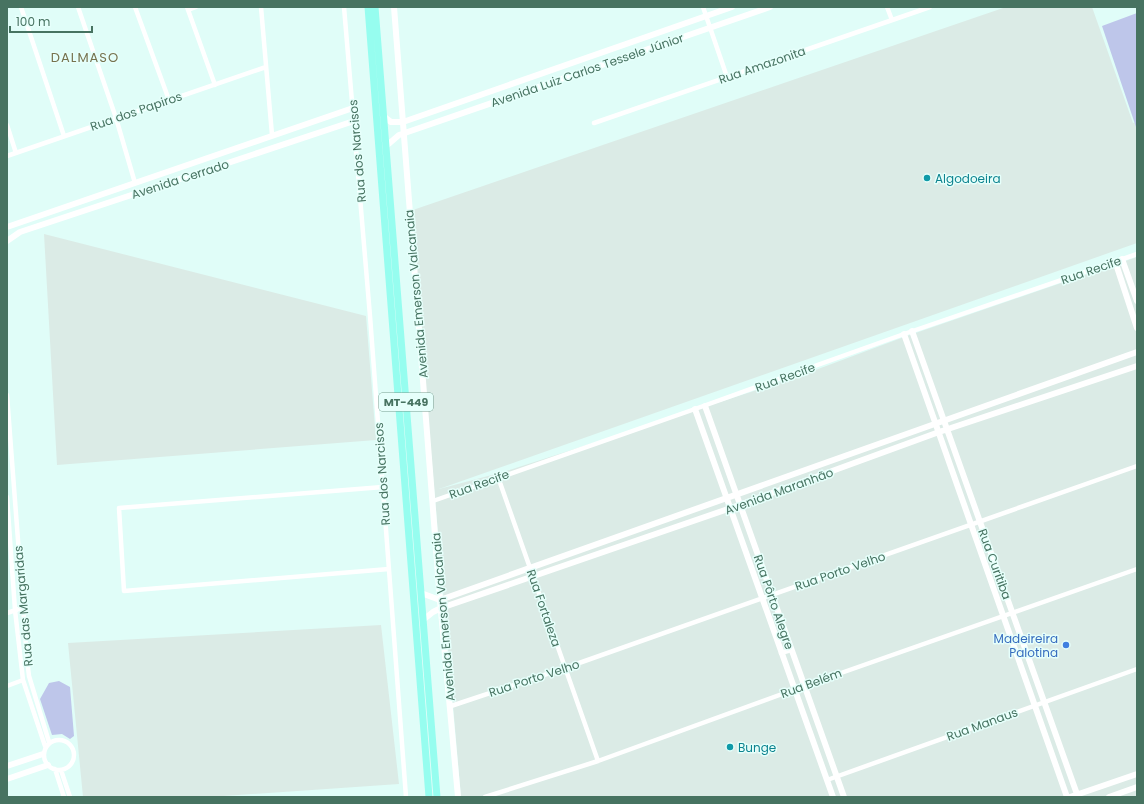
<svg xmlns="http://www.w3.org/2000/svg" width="1144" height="804" font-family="Poppins,sans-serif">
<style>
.industrial{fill:#dbebe6}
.green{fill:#bec6ea}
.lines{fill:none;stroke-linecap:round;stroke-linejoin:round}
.street{stroke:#fff;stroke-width:4.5}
.secondary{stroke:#fff;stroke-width:6}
.primary{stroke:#96fdef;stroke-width:7}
.culture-dot{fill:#0f9aa8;stroke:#e6fffb;stroke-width:1.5}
.shop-dot{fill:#3f7fe0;stroke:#e6fffb;stroke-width:1.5}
.labels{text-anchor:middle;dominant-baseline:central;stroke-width:3;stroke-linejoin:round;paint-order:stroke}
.shield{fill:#e6fffb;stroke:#779d8f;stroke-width:1}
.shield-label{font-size:11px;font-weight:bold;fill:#477361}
.street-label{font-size:12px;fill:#477361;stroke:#e6fffb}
.culture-label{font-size:12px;fill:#0d838f;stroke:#e6fffb;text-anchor:start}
.shop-label{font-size:12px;fill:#366cbe;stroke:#e6fffb;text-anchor:end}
.neighbourhood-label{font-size:13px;letter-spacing:1px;fill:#76724e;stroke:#e6fffb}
</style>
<rect width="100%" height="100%" fill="#e0fdf8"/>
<path class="industrial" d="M 1006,7 L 1092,7 L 1133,123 L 1137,122 L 1137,243 L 439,489 L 503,472 L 794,378 L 904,337 L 1137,257 L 1137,797 L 461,797 L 410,211 Z
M 44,234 L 366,316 L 376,440 L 57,465 Z
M 381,625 L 399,784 L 209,797 L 83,797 L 68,643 Z"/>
<path class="green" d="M 1137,13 L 1137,127 L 1136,127 L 1102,26 Z
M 59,681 L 70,687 L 74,736 L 70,739 L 62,734 L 52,735 L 40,699 L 49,683 Z"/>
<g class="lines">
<path class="street" d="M 21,7 L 64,136
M 78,7 L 116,118 L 135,183
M 135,7 L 169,100
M 187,7 L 215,85
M 261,7 L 272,135
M 344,7 L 370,316 L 406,797
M 703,7 L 727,77
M 887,7 L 892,20
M 188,10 L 196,7
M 594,123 L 930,7
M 7,125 L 16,153
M 7,156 L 266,67
M 7,395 L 27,659 L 29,676 L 49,742
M 498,477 L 598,761
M 383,487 L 119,508 L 124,591 L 389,569
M 7,497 L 15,610 L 23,680 L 45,746
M 433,501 L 695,409 L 904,334 L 1137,254
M 7,613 L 22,608
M 781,653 L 791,650
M 7,686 L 23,680
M 451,706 L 565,668 L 1137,466
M44 755a15 15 0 1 1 30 0a15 15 0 1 1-30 0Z
M 55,769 L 64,797
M 61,770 L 70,797
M 827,780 L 1137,669
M 485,797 L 598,761 L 804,686 L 1137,569"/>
<path class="secondary" d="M 394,7 L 440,600 L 458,797
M 383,116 L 391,122 L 403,122 L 732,7
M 385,147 L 399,135 L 770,7
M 7,227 L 353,108
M 7,241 L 20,232 L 354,121
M 1122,259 L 1137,301
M 1115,261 L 1137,328
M 912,331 L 1078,797
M 904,334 L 1067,797
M 705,406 L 844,797
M 695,409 L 833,797
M 421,593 L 440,600
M 440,600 L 1137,352
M 423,620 L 433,612 L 441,608 L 731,508 L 939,432 L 1137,366
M 7,766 L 43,754
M 7,779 L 48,765
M 1070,797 L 1137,774
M 1109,797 L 1137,787"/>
<path class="primary" d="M 368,7 L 429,797
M 375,7 L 437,797"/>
</g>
<g class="culture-dot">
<circle cx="927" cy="178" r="4"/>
<circle cx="730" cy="747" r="4"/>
</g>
<circle class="shop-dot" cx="1066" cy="645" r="4"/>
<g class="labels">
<rect class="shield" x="379" y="393" width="54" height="18" rx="3"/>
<g class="shield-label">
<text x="406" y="402">MT-449</text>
</g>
<g class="street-label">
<text transform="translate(762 65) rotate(-19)">Rua Amazonita</text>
<text transform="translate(587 70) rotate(-19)">Avenida Luiz Carlos Tessele Júnior</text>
<text transform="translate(136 111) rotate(-19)">Rua dos Papiros</text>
<text transform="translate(357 151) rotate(-95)">Rua dos Narcisos</text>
<text transform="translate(180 179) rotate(-18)">Avenida Cerrado</text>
<text transform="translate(1091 270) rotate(-19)">Rua Recife</text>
<text transform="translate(416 294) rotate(-95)">Avenida Emerson Valcanaia</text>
<text transform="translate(785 377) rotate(-20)">Rua Recife</text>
<text transform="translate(382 474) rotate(-94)">Rua dos Narcisos</text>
<text transform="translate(479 484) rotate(-20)">Rua Recife</text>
<text transform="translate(779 491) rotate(-20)">Avenida Maranhão</text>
<text transform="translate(995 564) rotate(70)">Rua Curitiba</text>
<text transform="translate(840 571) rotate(-19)">Rua Porto Velho</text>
<text transform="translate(774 602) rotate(71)">Rua Pôrto Alegre</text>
<text transform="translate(23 606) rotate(-95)">Rua das Margaridas</text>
<text transform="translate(544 608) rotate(71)">Rua Fortaleza</text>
<text transform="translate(443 617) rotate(-95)">Avenida Emerson Valcanaia</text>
<text transform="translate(534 678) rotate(-18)">Rua Porto Velho</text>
<text transform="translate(811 683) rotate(-20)">Rua Belém</text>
<text transform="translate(982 724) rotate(-20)">Rua Manaus</text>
</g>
<g class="culture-label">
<text x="935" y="178">Algodoeira</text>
<text x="738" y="747">Bunge</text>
</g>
<g class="shop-label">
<text x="1058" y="638">Madeireira<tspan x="1058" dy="14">Palotina</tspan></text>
</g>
<g class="neighbourhood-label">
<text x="85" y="57">DALMASO</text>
</g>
</g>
<rect width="1144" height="804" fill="none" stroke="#477361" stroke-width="16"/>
<path d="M10 26v6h82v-6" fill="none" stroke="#477361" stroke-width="2"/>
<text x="16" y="26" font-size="12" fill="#477361" stroke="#e6fffb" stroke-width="3" paint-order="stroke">100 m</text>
</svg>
